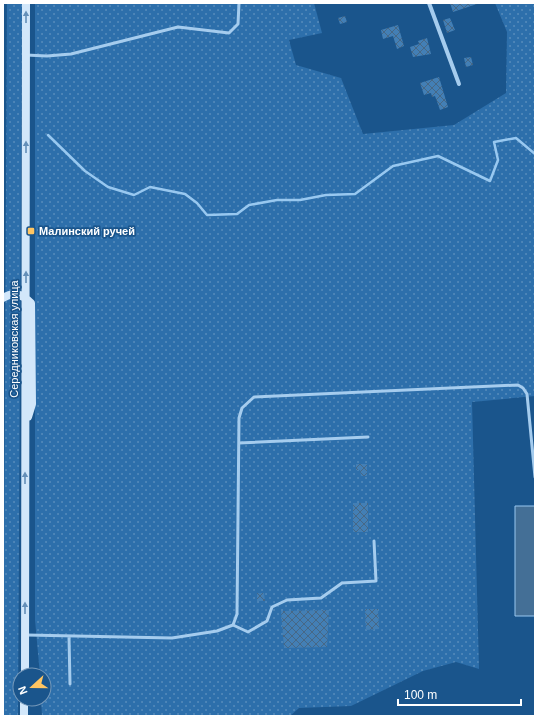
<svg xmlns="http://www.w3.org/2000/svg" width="538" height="719" font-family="Arial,sans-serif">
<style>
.grass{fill:url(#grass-dots)}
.water{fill:#446f96;stroke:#98c8f0}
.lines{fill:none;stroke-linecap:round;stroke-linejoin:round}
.stream{stroke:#98c8f0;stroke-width:2.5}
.building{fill:url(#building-cross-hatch)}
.lane{stroke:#a5ccee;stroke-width:3}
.street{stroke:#a5ccee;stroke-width:4}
.secondary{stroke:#d2e7fa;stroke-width:8}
.oneway{fill:#648fb8}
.poi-dot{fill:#ffc562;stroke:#1a558c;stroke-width:1.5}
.labels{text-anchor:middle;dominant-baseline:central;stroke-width:3.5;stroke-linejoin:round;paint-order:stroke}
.poi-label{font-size:11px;font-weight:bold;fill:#fff;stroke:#1a558c;text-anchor:start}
.street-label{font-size:11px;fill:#fff;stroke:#1a558c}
</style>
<defs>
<pattern id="grass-dots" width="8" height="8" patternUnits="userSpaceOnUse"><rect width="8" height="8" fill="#2d6fab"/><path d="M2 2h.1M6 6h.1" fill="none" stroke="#578cbc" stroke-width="1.8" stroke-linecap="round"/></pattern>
<pattern id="building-cross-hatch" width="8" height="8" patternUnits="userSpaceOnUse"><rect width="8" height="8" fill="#437fb5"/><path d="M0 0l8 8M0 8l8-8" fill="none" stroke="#476886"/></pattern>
</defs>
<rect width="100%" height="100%" fill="#1a558c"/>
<path class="grass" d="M 7,3 L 22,3 L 18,716 L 3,716 Z
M 35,3 L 314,3 L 322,33 L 289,40 L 296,65 L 341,78 L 363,134 L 454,125 L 506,93 L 507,32 L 495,3 L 535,3 L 535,396 L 472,402 L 479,669 L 456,662 L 423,671 L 351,706 L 299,708 L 290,716 L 42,716 L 41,699 L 44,699 L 44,675 L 40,675 L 35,620 Z"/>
<path class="water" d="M 515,506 L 535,506 L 535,616 L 515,616 Z"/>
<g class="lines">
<path class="stream" d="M 48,135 L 85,171 L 108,187 L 134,195 L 150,187 L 185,194 L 197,203 L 207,215 L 237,214 L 249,205 L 277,200 L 300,200 L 326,195 L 355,194 L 393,166 L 438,156 L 490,181 L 498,160 L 494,142 L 516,138 L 535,154"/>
</g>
<path class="building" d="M 450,3 L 477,3 L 477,4 L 453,12 Z
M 345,16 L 347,22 L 340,24 L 338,18 Z
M 450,18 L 455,30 L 447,33 L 443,20 Z
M 398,25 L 404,46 L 397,49 L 393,36 L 383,39 L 381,30 Z
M 427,38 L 431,54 L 413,57 L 410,47 L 419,44 L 418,41 Z
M 471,57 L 473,65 L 466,67 L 464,58 Z
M 439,77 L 448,107 L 440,110 L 435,96 L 432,97 L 431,93 L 424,95 L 420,83 Z
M 356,464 L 367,464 L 367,476 L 361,476 L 360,470 L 356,470 Z
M 353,503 L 368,503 L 368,532 L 353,532 Z
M 257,593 L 264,593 L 265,601 L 257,601 Z
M 365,609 L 378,609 L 379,629 L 366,630 Z
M 329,610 L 327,647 L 284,648 L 281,611 Z"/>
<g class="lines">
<path class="lane" d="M 26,55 L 47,56 L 71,54 L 178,27 L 229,33 L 238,24 L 239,3
M 239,443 L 368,437
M 233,625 L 248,632 L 267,621 L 272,607 L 287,600 L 321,598 L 342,583 L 376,581 L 374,541
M 27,635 L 172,638 L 217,631 L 233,625 L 237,614 L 239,418 L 242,408 L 254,397 L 518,385 L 523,388 L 527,394 L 535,477
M 69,637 L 70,684"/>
<path class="street" d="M 429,3 L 459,84"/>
<path class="secondary" d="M 3,298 C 14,291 22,294 31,303 L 32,404 L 28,417
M 25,675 L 26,3
M 24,716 L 24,699"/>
</g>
<defs><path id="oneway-solid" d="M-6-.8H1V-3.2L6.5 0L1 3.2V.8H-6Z"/></defs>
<g class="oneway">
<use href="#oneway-solid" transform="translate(26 17) rotate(-90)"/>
<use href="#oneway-solid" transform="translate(26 147) rotate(-90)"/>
<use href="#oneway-solid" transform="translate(26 277) rotate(-90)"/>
<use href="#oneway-solid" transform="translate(25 478) rotate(-90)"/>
<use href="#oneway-solid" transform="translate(25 608) rotate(-90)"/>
</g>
<rect class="poi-dot" x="27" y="227" width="8" height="8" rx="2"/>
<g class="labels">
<g class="poi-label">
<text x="39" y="231">Малинский ручей</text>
</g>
<g class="street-label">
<text transform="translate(14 339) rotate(-90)">Середниковская улица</text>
</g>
</g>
<rect width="538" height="719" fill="none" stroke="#ffffff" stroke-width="8"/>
<g transform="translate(32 687) rotate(249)"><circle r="19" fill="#1a558c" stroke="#7699ba"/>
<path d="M0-3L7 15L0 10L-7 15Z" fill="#ffc562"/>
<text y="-6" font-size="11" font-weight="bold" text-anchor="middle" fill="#ffffff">N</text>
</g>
<path d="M398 699v6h123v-6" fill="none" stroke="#ffffff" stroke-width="2"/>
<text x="404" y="699" font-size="12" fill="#ffffff" stroke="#1a558c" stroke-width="3" paint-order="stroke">100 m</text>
</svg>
